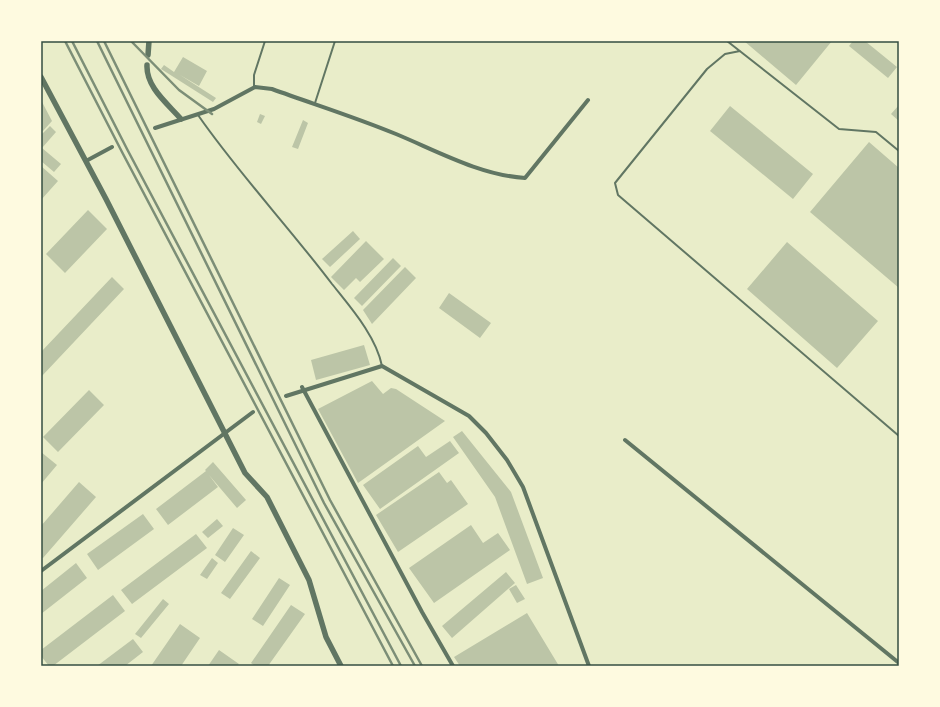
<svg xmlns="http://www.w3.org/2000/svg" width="940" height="707" font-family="'Space Grotesk',sans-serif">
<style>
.building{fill:#bcc5a7}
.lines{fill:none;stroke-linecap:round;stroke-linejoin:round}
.service{stroke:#617663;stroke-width:2}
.minor{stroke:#617663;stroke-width:4}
.tertiary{stroke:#617663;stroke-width:5.5}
.rail{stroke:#7c8e77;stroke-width:2.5}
.neatline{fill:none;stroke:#344e41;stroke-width:1.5}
</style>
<rect width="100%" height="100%" fill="#e9edc9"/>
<path class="building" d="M 744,41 L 832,41 L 796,85 Z
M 853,41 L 865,41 L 897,67 L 888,78 L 849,46 Z
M 183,57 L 207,71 L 199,86 L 180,75 L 216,98 L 213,102 L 161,69 L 164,65 L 174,72 Z
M 41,100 L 52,121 L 43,131 L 41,129 Z
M 899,105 L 899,121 L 891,114 Z
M 730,106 L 813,174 L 793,199 L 710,131 Z
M 260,114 L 265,116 L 261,124 L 257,122 Z
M 303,120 L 308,123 L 298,149 L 292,147 Z
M 50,126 L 56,132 L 42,148 L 61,164 L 54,172 L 41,161 L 41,135 Z
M 869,142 L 899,168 L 899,288 L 810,212 Z
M 41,166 L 58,181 L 41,200 Z
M 88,210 L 107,229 L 65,273 L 46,254 Z
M 353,231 L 360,239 L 330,267 L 322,259 Z
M 366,241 L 384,259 L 360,282 L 356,278 L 344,290 L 331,277 Z
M 787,242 L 878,321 L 837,368 L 747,289 Z
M 393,258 L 401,266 L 362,306 L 354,298 Z
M 405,267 L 416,278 L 372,324 L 363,310 Z
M 112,277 L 124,289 L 41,377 L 41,352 Z
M 449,293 L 491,323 L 480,338 L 439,308 Z
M 364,345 L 370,365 L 316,380 L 311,360 Z
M 372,381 L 383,394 L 391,388 L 396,389 L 445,421 L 358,483 L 318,409 Z
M 89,390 L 104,405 L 58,452 L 43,437 Z
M 462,431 L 511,492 L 543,578 L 527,584 L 495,497 L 453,437 Z
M 450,441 L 459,453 L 380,509 L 363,485 L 418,446 L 426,457 Z
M 41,452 L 57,465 L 41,484 Z
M 213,462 L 246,500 L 237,508 L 209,475 L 218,487 L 168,525 L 156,509 L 206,471 L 205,470 Z
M 439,472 L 447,483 L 451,480 L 468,504 L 398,552 L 376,515 Z
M 79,482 L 96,497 L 43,558 L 41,557 L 41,526 Z
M 143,514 L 154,529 L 98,570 L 87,554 Z
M 217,519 L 223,526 L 208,538 L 202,532 Z
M 471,525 L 483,543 L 498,533 L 510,550 L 434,603 L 409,568 Z
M 233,528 L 244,535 L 225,562 L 215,555 Z
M 196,534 L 207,548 L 132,604 L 121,590 Z
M 251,551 L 260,558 L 230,599 L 221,593 Z
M 212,558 L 218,563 L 207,579 L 200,575 Z
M 76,563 L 87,578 L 41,614 L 41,591 Z
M 506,572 L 515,583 L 452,638 L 442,626 Z
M 279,578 L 290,585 L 263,626 L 252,619 Z
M 516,585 L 525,599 L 517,603 L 509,589 Z
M 113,595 L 125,611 L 53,666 L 49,666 L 41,656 L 41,650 Z
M 163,599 L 169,604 L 141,638 L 135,634 Z
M 291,605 L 305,614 L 268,666 L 255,666 L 251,663 Z
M 527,613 L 559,666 L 460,666 L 454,657 Z
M 180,624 L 200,638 L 181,666 L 151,666 Z
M 133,639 L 143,652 L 125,666 L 97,666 Z
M 219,650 L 239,664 L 237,666 L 208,666 Z"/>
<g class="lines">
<path class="service" d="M 727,41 L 839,129 L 876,132 L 899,151
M 740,51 L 725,54 L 707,69 L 615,183 L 618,195 L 899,436
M 254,86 L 254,75 L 265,41
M 315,103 L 335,41
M 198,115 C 239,174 289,227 332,284 C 351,308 376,336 382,366"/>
<path class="minor" d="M 155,128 L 214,109 L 255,87 L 272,89 C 313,104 355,117 396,134 C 437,151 480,175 525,178 L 588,100
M 86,161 L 112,147
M 302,387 L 422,612 L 453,666
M 286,396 L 382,366 L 469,416 L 486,433 L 507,460 L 523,487 L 589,666
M 625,440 L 899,663
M 41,571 L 253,412"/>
<path class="tertiary" d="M 148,55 L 149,41
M 147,65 C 146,87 167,103 181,119
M 41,77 L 106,199 L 245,473 L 267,497 L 309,580 L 326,637 L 341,666"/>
<path class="rail" d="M 65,41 L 122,152 L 393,666
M 72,41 L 127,149 L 401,666
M 97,41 L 324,503 L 415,666
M 104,41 L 330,500 L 422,666
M 131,41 L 179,90 L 212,114"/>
</g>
<rect width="940" height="707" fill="none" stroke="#fefae0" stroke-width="84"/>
<rect x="42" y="42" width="856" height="623" class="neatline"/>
</svg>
